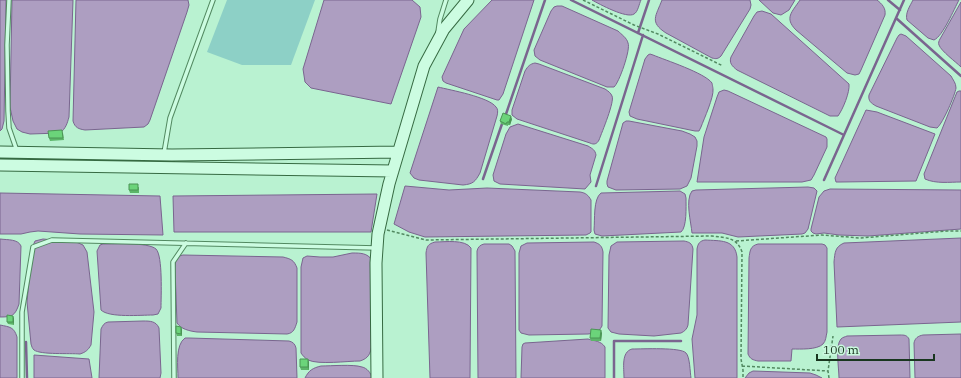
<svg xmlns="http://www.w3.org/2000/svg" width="961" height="378" font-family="'IBM Plex Serif',serif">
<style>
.green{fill:#8dd0c6}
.water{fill:#ad9ec1;stroke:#7a658f}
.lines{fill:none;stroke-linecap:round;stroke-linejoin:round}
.stream{stroke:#7a658f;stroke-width:2.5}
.lane-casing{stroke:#528961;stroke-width:5.5}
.secondary-casing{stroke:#366a42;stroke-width:13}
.path{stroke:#528961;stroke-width:1.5;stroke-dasharray:3 2;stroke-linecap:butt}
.lane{stroke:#ccfce1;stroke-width:3.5}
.secondary{stroke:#ccfce1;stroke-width:11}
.wall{fill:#5cb669}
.shaded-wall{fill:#4b9455}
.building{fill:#6bd47a;stroke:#4b9455}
</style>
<rect width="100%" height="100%" fill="#b9f2d1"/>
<path class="green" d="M 227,0 L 315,0 L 291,65 L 242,65 L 207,52 Z"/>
<path class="water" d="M 0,0 L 6,0 L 6,1 L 4,121 L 2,129 L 0,131 Z
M 12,0 L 73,0 L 69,117 C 67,124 66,128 60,133 L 30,134 L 22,132 L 17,129 L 13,121 L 10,107 Z
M 76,0 L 188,0 L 189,5 L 187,12 L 150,120 L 148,124 L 144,127 L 85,130 C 79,129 75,128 73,121 Z
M 324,0 L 412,0 L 420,7 L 421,17 L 391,104 L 311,88 L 305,82 L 303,69 Z
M 492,0 L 534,0 L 503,94 L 499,100 L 497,100 L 446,83 L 443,81 L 442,77 L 464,29 Z
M 592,0 L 641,0 C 639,4 638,12 634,14 C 627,19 599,4 592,0 Z
M 662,0 L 750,0 L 751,5 L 750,9 L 721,56 C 718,59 716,59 712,58 L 666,33 C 649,22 656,16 662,0 Z
M 759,0 L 795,0 L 789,10 L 781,15 L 773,13 Z
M 800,0 L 877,0 C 882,4 886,8 885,15 L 861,70 L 859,74 L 855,75 L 847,73 L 796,30 C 784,18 792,12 800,0 Z
M 913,0 L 959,0 C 954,9 943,36 934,40 L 928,38 L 907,20 C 905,13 910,6 913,0 Z
M 961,2 L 961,67 C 956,62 941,51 939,45 C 938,43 939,41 940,39 Z
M 557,6 L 562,6 L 618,31 C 621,34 627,38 628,43 C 631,49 619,83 614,87 L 607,87 L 540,60 L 535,56 L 534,50 L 551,11 L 554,7 Z
M 762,11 L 771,14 L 849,84 C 850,92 843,109 838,116 L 830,116 L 737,70 C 732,66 729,63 731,57 L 754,16 L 757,12 Z
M 901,34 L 906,36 L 951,76 C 953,80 956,83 956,88 C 955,95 943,123 937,128 L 930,127 L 876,106 C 871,103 868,101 869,95 L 897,38 L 899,35 Z
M 650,54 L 653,55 C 665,60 705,73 712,83 C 712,83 713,88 713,89 C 714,97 704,119 701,127 L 699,131 L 695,131 L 637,119 L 630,116 L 629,112 L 645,59 L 648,55 Z
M 535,63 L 539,64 L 605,89 C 608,91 611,93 612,96 C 615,101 602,132 599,140 C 597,144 594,145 590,143 L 517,119 L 512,115 L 512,110 L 525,71 C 528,66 530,64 535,63 Z
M 438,87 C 450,90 489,97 496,107 C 498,109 498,112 497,116 L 480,173 C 475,182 473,184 463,185 L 419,180 L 414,178 L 410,173 Z
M 724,90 L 728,91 L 826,137 L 827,139 L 827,147 L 814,175 L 811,180 L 802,182 L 697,182 L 704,137 L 717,97 L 719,92 Z
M 959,91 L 961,91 L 961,182 C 950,182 936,184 925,179 L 924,174 L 957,92 Z
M 866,110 L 877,112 L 935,134 L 916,181 L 840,182 L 836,182 L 835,178 Z
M 626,121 L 629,121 L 682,131 L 690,134 L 695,137 L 697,141 L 697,146 L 691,178 L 687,186 L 680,189 L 616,190 L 608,187 L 607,184 L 607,181 L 623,123 Z
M 518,124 L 588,146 C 593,149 595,150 596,155 L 590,175 L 591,182 L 585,189 L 500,184 L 494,181 L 493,175 L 506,134 L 510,127 Z
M 405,186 L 449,190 L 487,188 L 580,192 C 586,193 588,195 591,200 L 591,232 L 590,233 L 586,235 L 425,237 L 409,232 L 394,224 Z
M 808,187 L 814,188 L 817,191 L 808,229 L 805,233 L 802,234 L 738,237 L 722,233 L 692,233 C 691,222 685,200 692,191 L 696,190 Z
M 830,189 L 961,190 L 961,229 L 868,236 L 839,235 L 824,233 L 816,234 L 813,233 L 811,231 L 811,229 L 819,197 L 824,191 Z
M 680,191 L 685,194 L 686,198 C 686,207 687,227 681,232 L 602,236 L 595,234 L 594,230 C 595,220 593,199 601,193 Z
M 0,193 L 160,196 L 163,235 L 80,234 L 38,231 L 30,232 L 21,234 L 0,234 Z
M 377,194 L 371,232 L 174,232 L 173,196 Z
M 961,238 L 961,322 L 837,327 L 834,262 C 835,252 835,247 844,243 Z
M 0,239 C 8,240 18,239 21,246 L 19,304 C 15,316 12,317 0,317 Z
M 43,239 L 76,242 L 83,245 L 87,252 L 94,312 L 91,345 C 88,350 86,352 80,354 C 70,353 41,355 34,350 C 32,348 32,347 31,344 L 27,302 L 32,248 L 35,241 Z
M 705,240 C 720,241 735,239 737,257 L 737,378 L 695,378 L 692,339 L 697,315 L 697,249 C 698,243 700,241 705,240 Z
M 684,241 C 689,242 692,243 693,249 L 688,325 C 687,329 685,331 681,333 L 654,336 L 619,334 L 611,332 L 608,328 L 609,255 L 611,246 L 617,242 Z
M 435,242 C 445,242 465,239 471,248 L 470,378 L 430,378 L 426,253 C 427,246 428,244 435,242 Z
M 594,242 C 600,244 602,246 603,252 L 602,326 C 598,333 595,333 588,334 L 529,335 L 521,333 L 519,330 L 519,253 L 521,246 L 527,243 Z
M 103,244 C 114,244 148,242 156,249 C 163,256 161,297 161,308 L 158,314 L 153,315 C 141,315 109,318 101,310 L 97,251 L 100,245 Z
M 484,244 L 509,244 L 512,246 L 515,251 L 516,378 L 478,378 L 477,251 C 478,247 480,245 484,244 Z
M 758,244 L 822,244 L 825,245 L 827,248 L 827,332 C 826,336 826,341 823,344 C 817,350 800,349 792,349 L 791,361 L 758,361 C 753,360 750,359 748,354 L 749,258 C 750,251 750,246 758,244 Z
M 352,253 C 361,253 367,253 372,260 L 372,345 C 370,354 369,358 360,361 C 347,361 319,365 308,360 C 305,358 303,356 301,353 L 301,267 L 303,258 L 307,256 L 320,257 L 333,257 Z
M 183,255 L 283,257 C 291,259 294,260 297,268 L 297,322 C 295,328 294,333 287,334 L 197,332 C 189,331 181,329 177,323 L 175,268 L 176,258 L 179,256 Z
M 143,321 C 150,321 156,321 159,328 L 161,373 L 160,378 L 99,378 L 101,329 C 103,325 104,323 108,322 Z
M 0,325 C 10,327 14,327 17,337 L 17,378 L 0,378 Z
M 961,334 L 961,378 L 915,378 L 914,343 C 915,338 918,336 923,335 Z
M 900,335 C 904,335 907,335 909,339 L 910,378 L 839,378 C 839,369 835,345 841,339 C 843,337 845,337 847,336 Z
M 185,338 L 189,338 L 289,341 C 293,342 295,344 296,348 L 297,378 L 178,378 C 178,367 175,345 185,338 Z
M 588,339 C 595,341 601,341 605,347 L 605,378 L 521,378 L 522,347 L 523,344 L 525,343 Z
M 632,349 C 642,349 681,347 686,353 C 690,357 690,372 691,378 L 624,378 C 624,368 621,352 632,349 Z
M 34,355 L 89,359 L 92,378 L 34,378 Z
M 321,366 C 331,366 353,364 362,367 C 367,368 371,373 372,378 L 305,378 C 309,370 313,368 321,366 Z
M 753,371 L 810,373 L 816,375 L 822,378 L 745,378 L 749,373 Z"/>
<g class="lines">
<path class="stream" d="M 571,0 L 844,135
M 888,0 L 900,10
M 896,18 L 961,76
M 638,33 L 649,0
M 505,117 L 545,0
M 483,179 L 503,121
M 824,180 L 904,0
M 596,186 L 643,35
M 26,342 L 27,378
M 614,378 L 614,341 L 681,341"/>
<g class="lane-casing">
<path id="lane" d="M 9,0 L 7,45 L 8,111 L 9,128 L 17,151
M 438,32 L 440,19 L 446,0
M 164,153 L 170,118 L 213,0
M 22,378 L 22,312 L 33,247 L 52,240 L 376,248
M 174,378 L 173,262 L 186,243"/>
</g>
<g class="secondary-casing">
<path id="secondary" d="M 0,152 L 172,155 L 398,152
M 0,165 L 393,171
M 377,378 L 376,263 L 378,234 L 389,184 L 424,66 L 444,29 L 468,0"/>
</g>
<path class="path" d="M 583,0 L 634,25 L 658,34 L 723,66
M 387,230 L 426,240 L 712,236 C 726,238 737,237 742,252 L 741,359 L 743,370 L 743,378
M 736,241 L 822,235 L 860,238 L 947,231 L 961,231
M 742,366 L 828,371
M 829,378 L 828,371 L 833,336"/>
<use href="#lane" class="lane"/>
<use href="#secondary" class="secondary"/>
</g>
<path class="wall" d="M 512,119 L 510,125 L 508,125 L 508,126 L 501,124 L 500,121 Z
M 63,133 L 64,140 L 50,141 L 49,138 Z
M 139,187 L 139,193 L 130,193 L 129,190 Z
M 13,316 L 14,319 L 14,325 L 8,324 L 7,322 Z
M 181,327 L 182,330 L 182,336 L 177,336 L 176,333 Z
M 602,333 L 601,341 L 591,341 L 590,338 Z
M 309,362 L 309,370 L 301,370 L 300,367 Z"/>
<path class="shaded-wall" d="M 511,116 L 512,119 L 510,125 L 509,122 Z
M 13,316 L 14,319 L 14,325 L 13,322 Z
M 181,327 L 182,330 L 182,336 L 181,334 Z
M 601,330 L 602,333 L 601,341 L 600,338 Z
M 308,359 L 309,362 L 309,370 L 308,367 Z"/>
<path class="building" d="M 503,113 L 511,116 L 509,122 L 507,122 L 506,124 L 500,121 Z
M 62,130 L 63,138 L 49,138 L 48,131 Z
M 129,184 L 138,184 L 138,190 L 129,190 Z
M 7,315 L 13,316 L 13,322 L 7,322 Z
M 176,326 L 181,327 L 181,334 L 176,333 Z
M 591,329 L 601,330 L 600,338 L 590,338 Z
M 300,359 L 308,359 L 308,367 L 300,367 Z"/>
<path d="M817 354v6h117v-6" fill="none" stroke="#19361f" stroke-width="2"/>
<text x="823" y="354" font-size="12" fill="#19361f" stroke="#c9f8de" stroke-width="3" paint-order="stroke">100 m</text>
</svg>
